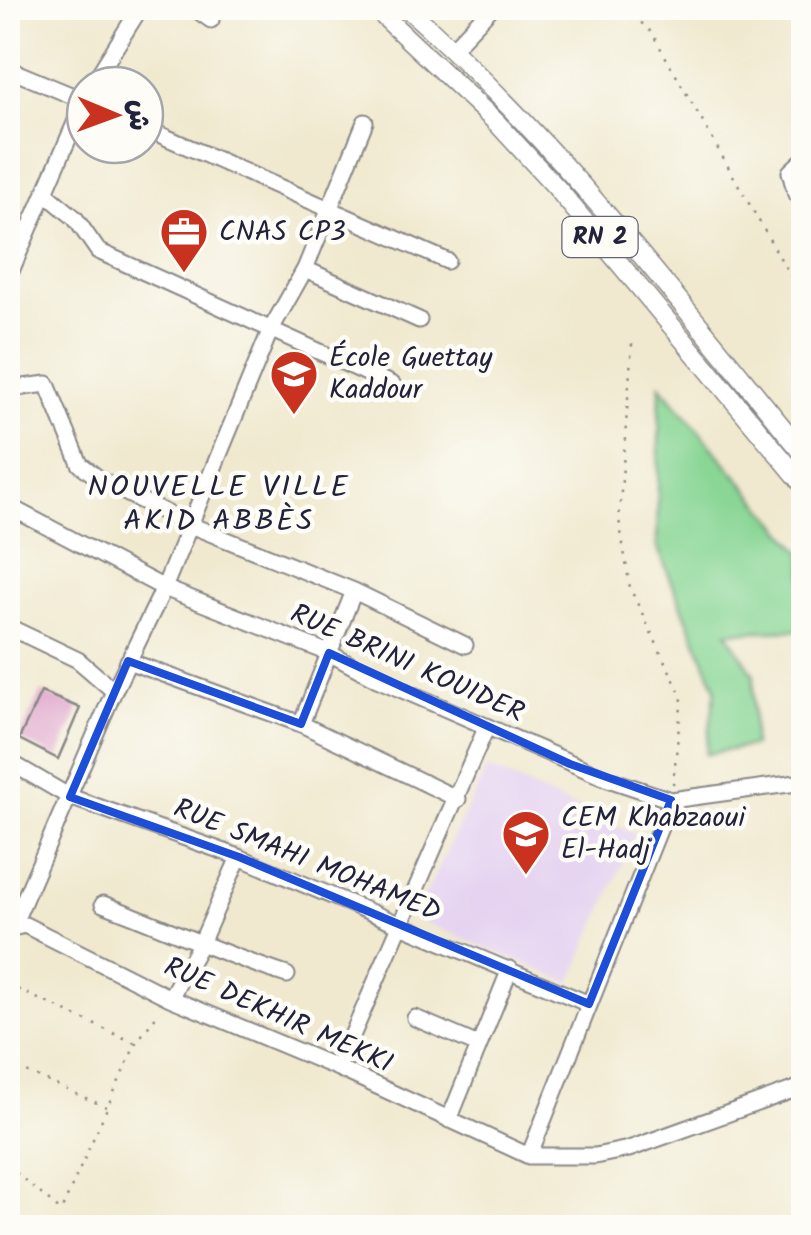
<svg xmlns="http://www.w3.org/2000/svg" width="811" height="1235" font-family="Kalam,'Playpen Sans Arabic',sans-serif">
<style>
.built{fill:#e5d3f1}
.green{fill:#89d695;stroke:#567c68;stroke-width:2.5}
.building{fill:#da98c4}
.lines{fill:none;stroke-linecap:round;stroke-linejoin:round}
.minor-casing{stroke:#898685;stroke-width:19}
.major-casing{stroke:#898685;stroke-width:21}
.path{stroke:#898685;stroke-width:2.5;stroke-dasharray:2.5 8;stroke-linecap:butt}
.minor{stroke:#fff;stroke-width:15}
.major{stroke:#fff;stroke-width:18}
.rail{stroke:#22223b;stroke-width:4;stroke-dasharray:15 8;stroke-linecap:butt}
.marked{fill:none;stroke:#1d4ed8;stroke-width:8;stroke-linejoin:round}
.labels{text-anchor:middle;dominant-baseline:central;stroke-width:9;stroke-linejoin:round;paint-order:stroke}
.shield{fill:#fdfcf7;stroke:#646373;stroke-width:2.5}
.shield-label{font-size:25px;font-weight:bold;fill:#22223b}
.poi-label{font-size:28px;fill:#22223b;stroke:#fdfcf7;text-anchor:start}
.street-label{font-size:28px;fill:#22223b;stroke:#fdfcf7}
.neighbourhood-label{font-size:30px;letter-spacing:2.5px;fill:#22223b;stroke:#fdfcf7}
</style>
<rect width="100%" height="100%" fill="#fdfcf7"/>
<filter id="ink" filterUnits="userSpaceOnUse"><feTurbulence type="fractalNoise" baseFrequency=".01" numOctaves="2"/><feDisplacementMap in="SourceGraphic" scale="20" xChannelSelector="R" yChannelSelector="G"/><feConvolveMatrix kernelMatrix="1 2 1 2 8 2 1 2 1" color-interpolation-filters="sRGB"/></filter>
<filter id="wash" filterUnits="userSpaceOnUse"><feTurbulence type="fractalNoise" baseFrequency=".0048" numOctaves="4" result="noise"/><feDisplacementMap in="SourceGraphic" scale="40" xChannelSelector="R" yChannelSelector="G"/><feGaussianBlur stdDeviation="2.25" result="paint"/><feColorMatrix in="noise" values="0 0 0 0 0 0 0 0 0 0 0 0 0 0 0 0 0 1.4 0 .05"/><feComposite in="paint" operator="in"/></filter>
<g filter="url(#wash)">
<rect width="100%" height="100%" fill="#f0e9cf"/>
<path class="built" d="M 487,768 L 635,834 L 571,983 L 414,918 Z"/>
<path class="green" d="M 660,385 L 803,554 L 803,630 L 727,632 L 754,675 L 753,746 L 706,754 L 716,688 L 657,546 Z"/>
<g id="blocks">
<path class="building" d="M 41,692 L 80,708 L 58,759 L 19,739 Z"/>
</g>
</g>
<g filter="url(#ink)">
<use href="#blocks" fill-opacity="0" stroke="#898685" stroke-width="2.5"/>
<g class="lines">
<g class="minor-casing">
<path id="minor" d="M 194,8 L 211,20
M 802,8 L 804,9
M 453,48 L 491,8
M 8,69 L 85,101
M 92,85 L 140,8
M 145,128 L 447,261
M 804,159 L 790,172 L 796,194 L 804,202
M 45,193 L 75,218 L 98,251 L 393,385
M 305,269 L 419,320
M 8,278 L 85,100
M 8,389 L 47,384 L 80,464 L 102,481 L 190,525 L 354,591 L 465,645
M 8,506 L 164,588 L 329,653 L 375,678 L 608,779 L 671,800 L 804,782
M 9,627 L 78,660 L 114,691
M 128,661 L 301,724 L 458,799
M 301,724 L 354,591
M 8,761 L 70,797 L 239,857 L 589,1004
M 103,904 C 165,927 224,955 287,975
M 8,925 L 12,928 L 25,925 L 170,998 L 338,1068 L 529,1156 L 595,1156 L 629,1149 L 804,1086
M 12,928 L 114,691 L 164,588 L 270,331 L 305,269 L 365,122
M 170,998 L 202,941 L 239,857
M 415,1018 L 478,1045
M 338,1068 L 487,726
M 449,1120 L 510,969
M 529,1156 L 671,800"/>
</g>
<g class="major-casing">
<path id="major" d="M 375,8 L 497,123 L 556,187 L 804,485
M 407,8 C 557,141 677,299 804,454"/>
</g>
<path class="path" d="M 626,8 L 652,33 L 804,300
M 632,344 L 619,519 L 630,588 L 682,697 L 673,784
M 8,985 L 135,1043
M 8,1064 L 106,1107
M 8,1166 L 61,1211 L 136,1043 L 160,1011"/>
<use href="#minor" class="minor"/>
<use href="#major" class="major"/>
<path class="rail" d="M 8,1223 L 14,1228"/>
</g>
</g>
<path class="marked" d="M 329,653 L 570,764 L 671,800 L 589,1004 L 239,857 L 70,797 L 128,661 L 301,724 Z"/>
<defs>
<g id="office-pin" transform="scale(2.5)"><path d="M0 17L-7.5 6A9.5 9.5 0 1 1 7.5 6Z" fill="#c8321e" stroke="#fdfcf7"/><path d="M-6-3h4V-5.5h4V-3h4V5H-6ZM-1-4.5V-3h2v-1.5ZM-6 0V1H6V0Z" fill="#fff"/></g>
<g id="school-pin" transform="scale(2.5)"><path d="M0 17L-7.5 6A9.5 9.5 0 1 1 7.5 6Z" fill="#c8321e" stroke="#fdfcf7"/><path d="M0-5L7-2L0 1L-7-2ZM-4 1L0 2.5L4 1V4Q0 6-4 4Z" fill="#fff"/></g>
</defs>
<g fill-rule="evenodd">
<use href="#office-pin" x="184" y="232"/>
<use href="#school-pin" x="294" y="374"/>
<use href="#school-pin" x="526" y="834"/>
</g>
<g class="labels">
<rect class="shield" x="562.5" y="217" width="75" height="40" rx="8"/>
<g class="shield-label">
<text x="600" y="237">RN 2</text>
</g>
<g class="poi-label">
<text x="219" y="232">CNAS CP3</text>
<text x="329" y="358">École Guettay<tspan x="329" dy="32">Kaddour</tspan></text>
<text x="561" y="818">CEM Khabzaoui<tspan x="561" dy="32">El-Hadj</tspan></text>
</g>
<g class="street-label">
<text transform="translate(407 664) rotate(24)">RUE BRINI KOUIDER</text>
<text transform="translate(307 861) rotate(22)">RUE SMAHI MOHAMED</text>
<text transform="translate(278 1016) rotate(24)">RUE DEKHIR MEKKI</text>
</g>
<g class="neighbourhood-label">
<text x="219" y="488">NOUVELLE VILLE<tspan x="219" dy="34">AKID ABBÈS</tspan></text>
</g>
</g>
<rect width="811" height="1235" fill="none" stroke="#fdfcf7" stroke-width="40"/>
<g transform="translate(115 115) rotate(91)"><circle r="48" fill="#fdfcf7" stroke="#a5a5ac" stroke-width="2.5"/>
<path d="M0-8L18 38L0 25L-18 38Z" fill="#c8321e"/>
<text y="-15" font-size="28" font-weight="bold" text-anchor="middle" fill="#22223b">ش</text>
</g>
</svg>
